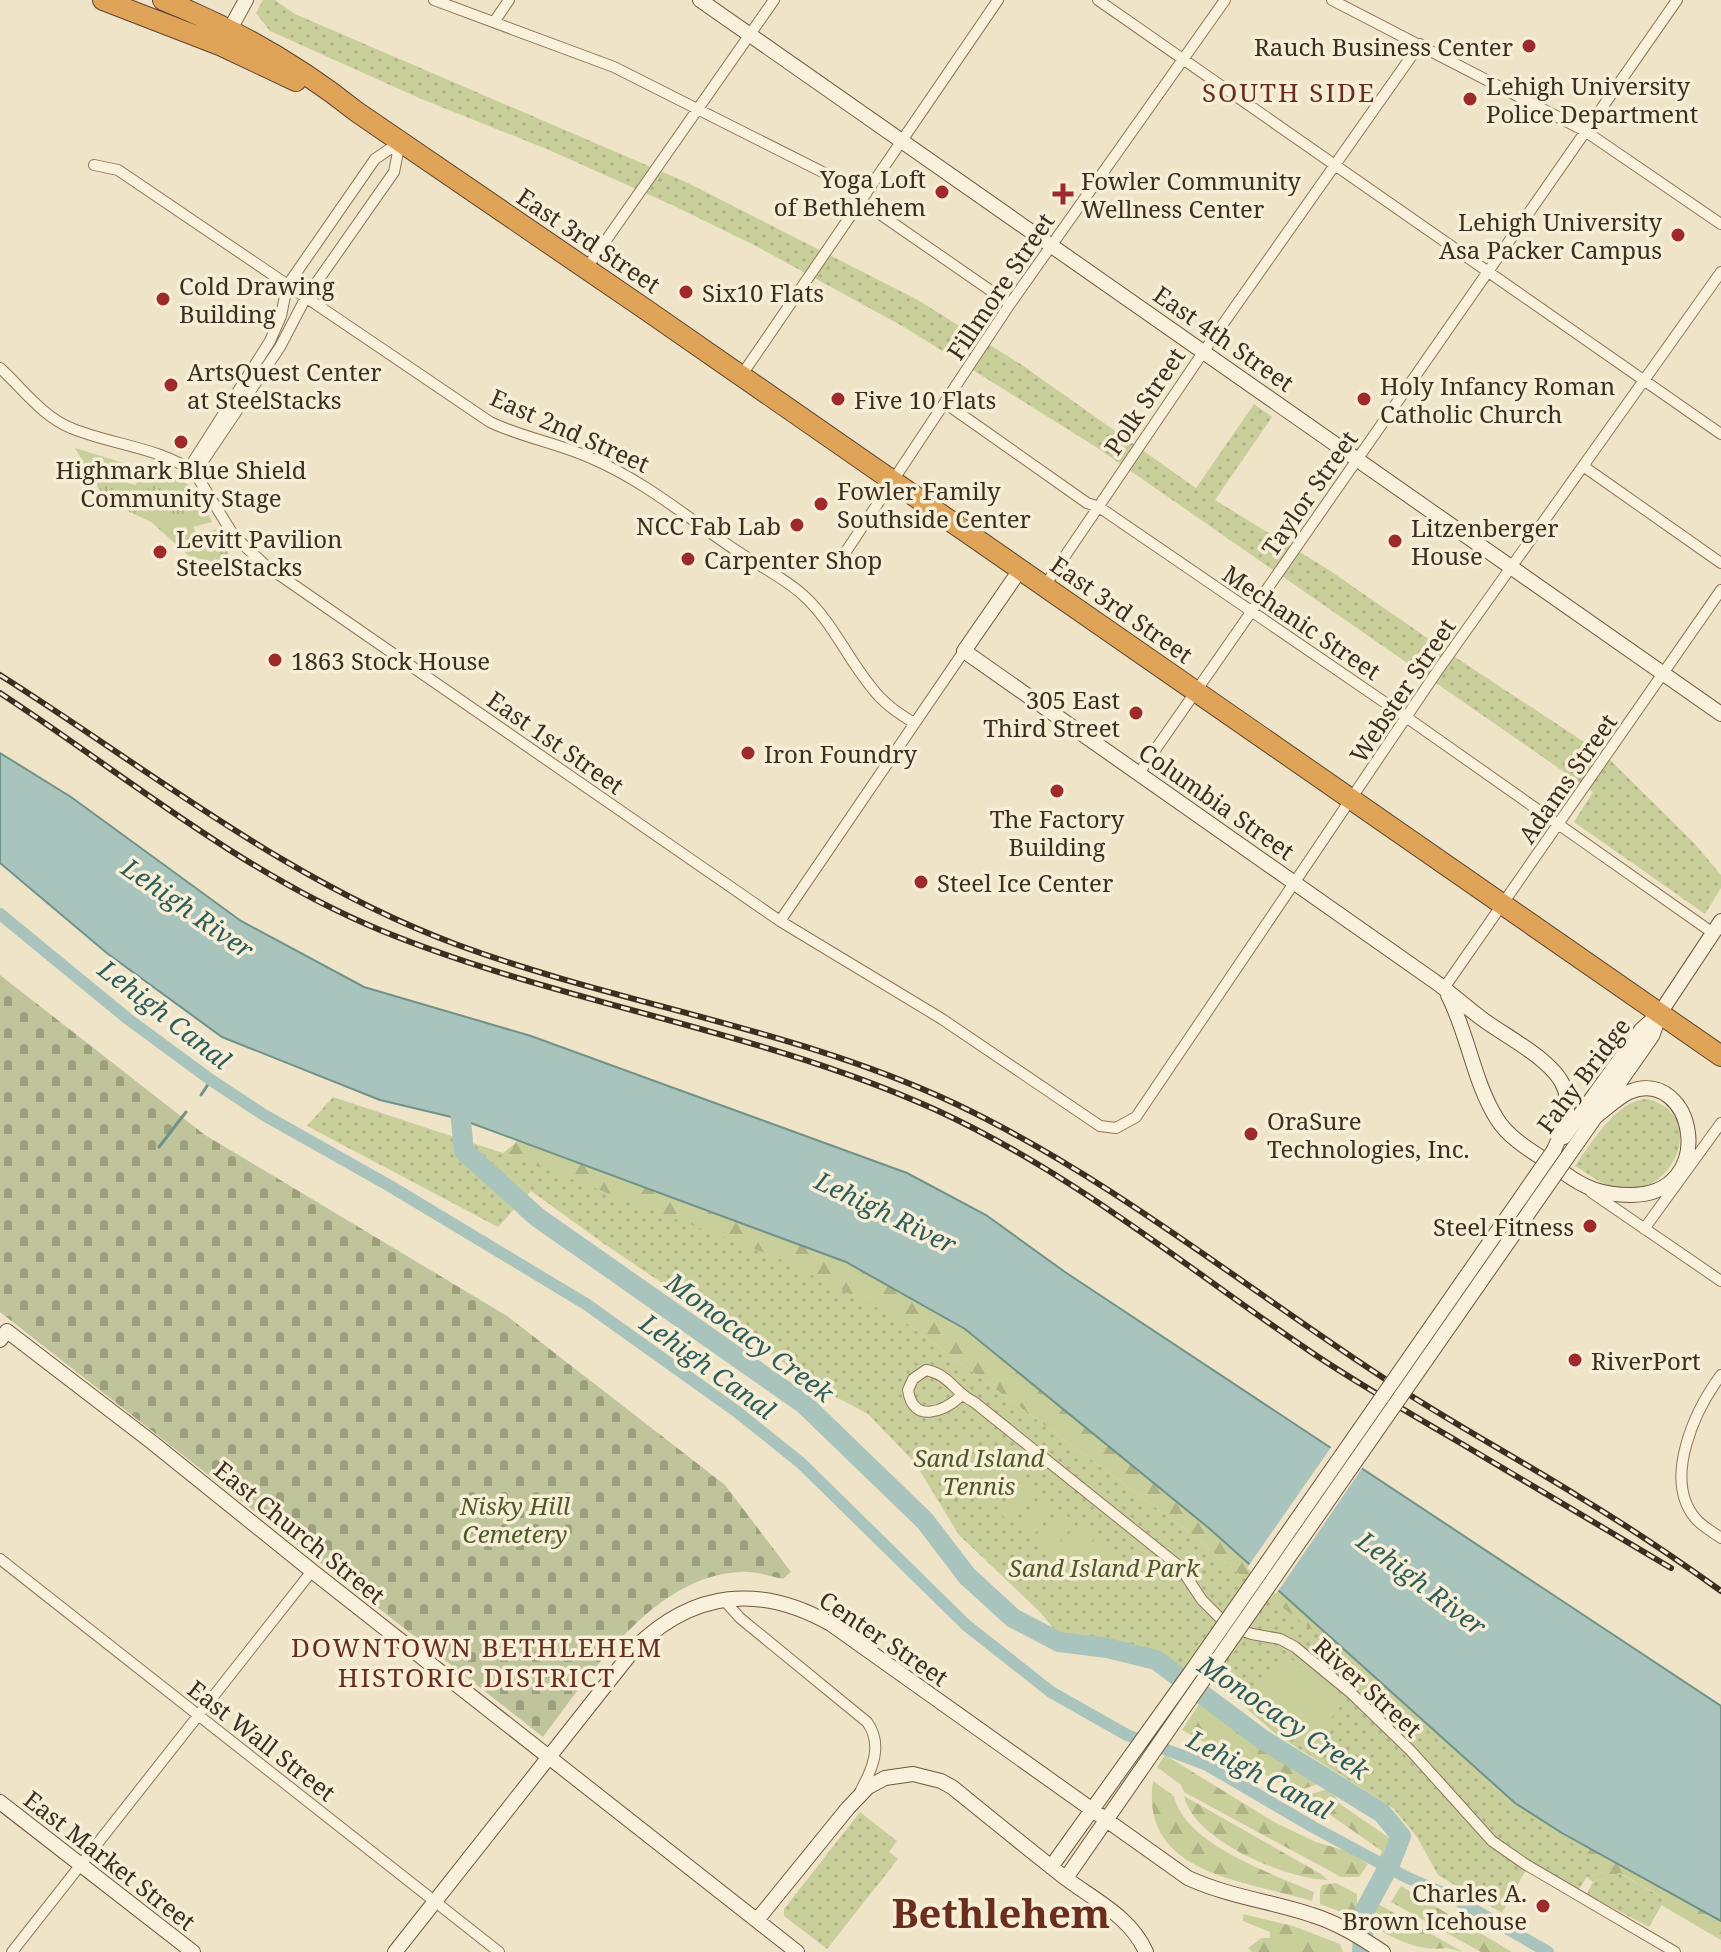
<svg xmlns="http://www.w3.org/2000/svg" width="1721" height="1952" font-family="'Noto Serif',serif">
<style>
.grass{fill:url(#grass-tufts)}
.forest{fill:url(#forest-firs)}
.cemetery{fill:url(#cemetery-stones)}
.park{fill:url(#park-dots)}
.pitch{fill:#c9cf9b}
.water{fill:#a9c4bc;stroke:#6f938a;stroke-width:2}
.pier{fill:#f0e4c8}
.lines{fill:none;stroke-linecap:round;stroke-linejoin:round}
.stream{stroke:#6f938a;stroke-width:3}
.canal{stroke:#a9c4bc;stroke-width:12}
.river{stroke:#a9c4bc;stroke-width:20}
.street-casing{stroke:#8d765c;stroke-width:12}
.secondary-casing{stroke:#6f573f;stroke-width:16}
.highway-casing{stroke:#5b4430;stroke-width:22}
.street{stroke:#faf1dc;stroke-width:10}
.secondary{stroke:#faf1dc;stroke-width:14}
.highway{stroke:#e0a458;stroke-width:20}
.rail-casing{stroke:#3d2e20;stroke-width:6}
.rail{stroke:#f7eed8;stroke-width:3;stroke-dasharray:9;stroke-linecap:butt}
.secondary-bridge-casing{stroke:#6f573f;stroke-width:16;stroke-linecap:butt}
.secondary-bridge{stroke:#faf1dc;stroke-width:14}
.poi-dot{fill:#9e2a2b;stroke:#f7eed8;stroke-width:3}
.labels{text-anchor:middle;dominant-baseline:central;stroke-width:7;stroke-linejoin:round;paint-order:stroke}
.poi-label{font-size:24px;fill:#3d2e20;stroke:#f7eed8;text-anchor:start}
.street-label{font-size:24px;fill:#3d2e20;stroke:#f7eed8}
.park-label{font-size:24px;font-style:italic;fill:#4d5a26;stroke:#f7eed8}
.neighbourhood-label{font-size:26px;letter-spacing:2px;fill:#6b2e1e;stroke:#f7eed8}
.water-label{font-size:26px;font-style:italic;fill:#2f5d5a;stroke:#f7eed8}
.town-label{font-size:40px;font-weight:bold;fill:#6b2e1e;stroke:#f7eed8}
</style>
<defs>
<pattern id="grass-tufts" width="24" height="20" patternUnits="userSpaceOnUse" patternTransform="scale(2)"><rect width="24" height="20" fill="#c9cf9b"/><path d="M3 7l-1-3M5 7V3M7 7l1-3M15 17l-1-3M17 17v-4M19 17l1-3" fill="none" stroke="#aeb285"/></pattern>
<pattern id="forest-firs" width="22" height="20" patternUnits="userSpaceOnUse" patternTransform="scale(2)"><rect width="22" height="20" fill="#c9cf9b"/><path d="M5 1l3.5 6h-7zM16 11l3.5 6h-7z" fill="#aeb285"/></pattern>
<pattern id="cemetery-stones" width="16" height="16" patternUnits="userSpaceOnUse" patternTransform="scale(2)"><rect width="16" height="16" fill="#bfc49a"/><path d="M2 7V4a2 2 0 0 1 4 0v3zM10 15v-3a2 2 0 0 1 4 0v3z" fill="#9ca07d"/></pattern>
<pattern id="park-dots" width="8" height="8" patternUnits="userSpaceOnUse" patternTransform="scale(2)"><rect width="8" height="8" fill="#c9cf9b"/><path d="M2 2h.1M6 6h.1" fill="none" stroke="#aeb285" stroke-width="1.8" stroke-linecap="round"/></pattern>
</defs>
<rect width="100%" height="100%" fill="#f0e4c8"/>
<path class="grass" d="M 75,448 L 124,463 L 127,483 L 136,485 L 139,466 C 184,478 191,478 212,522 L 193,527 L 198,536 L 216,529 L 236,568 L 189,556 L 151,522 L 106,501 Z"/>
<path class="forest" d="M 519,1140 L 846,1262 L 965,1329 L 1210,1529 L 1515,1803 L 1562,1833 L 1721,1921 L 1721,1940 L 1661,1905 L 1665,1899 L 1620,1873 L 1593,1882 L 1587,1877 L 1612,1870 L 1510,1803 L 1328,1643 L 1222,1561 L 1201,1541 L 902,1320 L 503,1153 Z
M 1201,1701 L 1240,1727 L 1262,1749 L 1292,1762 L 1320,1783 L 1301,1790 L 1291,1789 L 1182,1730 Z
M 1165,1755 L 1274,1822 L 1316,1842 L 1347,1851 L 1368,1864 L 1359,1877 L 1341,1877 L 1184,1792 L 1181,1785 L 1157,1767 Z
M 1153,1781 L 1174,1796 C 1184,1844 1273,1874 1314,1892 L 1312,1901 C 1249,1881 1139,1876 1153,1781 Z
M 1330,1788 L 1340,1804 L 1391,1839 L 1391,1853 L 1383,1862 L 1379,1859 L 1382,1851 L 1326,1812 L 1309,1795 Z
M 1184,1796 L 1321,1874 L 1328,1880 C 1286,1879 1194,1841 1184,1796 Z
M 1336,1883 L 1357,1894 L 1357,1918 L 1320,1904 L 1320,1890 L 1322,1885 Z
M 1401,1886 L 1512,1952 L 1481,1952 L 1391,1902 Z
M 1378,1904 L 1463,1952 L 1447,1948 C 1418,1952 1395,1939 1371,1925 Z
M 1243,1914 L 1293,1926 L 1340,1944 L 1343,1952 L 1252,1952 L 1248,1948 L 1261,1938 L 1270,1938 L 1270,1932 L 1243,1921 Z"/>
<path class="cemetery" d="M 0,975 L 205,1135 L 507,1316 L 725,1485 L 791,1572 L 783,1579 C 769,1576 754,1571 740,1572 C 653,1576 590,1675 543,1737 L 538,1733 L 0,1312 Z"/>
<path class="park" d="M 263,0 L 275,0 L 295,14 L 688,183 L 918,300 L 1019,363 L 1196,488 L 1254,404 L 1272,417 L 1215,500 L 1329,570 L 1449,653 L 1607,757 L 1694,843 L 1721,875 L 1721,888 L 1705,914 L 1574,822 L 1593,792 L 1096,447 L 904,327 L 756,246 L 672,205 L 549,150 L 419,98 L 270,31 L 256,13 Z
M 333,1097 L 503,1153 L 776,1257 L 902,1320 L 1201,1541 L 1222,1561 L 1328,1642 L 1510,1803 L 1613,1870 L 1587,1877 L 1579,1889 L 1534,1863 L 1524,1873 L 1502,1913 L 1438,1875 L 1417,1837 L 1393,1808 L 1277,1735 L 1237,1700 L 1198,1674 L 1151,1656 L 1062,1639 L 1040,1612 L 959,1535 L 915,1463 L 868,1414 L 813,1385 L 775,1356 L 749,1342 L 603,1243 L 531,1191 L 498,1227 L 307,1126 Z
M 1648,1099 C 1713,1117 1668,1205 1614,1188 C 1601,1184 1587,1173 1575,1166 C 1591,1143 1618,1098 1648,1099 Z
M 860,1812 L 897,1841 L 889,1852 L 898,1859 L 827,1949 L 784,1916 L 784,1909 Z
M 1619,1873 L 1665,1899 L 1649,1927 L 1587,1894 L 1593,1882 Z"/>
<path class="pitch" d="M 965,1433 L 979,1445 L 954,1476 L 940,1465 Z
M 984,1449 L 999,1460 L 973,1492 L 959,1480 Z
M 1003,1464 L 1018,1476 L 992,1507 L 978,1496 Z
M 1022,1480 L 1037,1491 L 1012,1523 L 997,1511 Z
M 1042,1495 L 1056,1507 L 1031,1538 L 1016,1526 Z
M 1061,1511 L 1075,1523 L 1050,1554 L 1036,1542 Z
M 1080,1526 L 1095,1538 L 1069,1569 L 1055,1558 Z
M 1099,1542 L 1114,1553 L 1089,1585 L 1074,1573 Z
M 1285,1654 L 1344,1702 L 1310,1744 L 1251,1696 Z"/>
<path class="water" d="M 0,753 L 71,797 L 241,921 L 364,987 L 531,1036 L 907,1173 L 986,1215 L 1065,1272 L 1721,1706 L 1721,1921 L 1562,1833 L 1515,1803 L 1210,1529 L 965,1329 L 846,1262 L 460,1119 L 380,1100 L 222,1037 L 108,954 L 0,863 Z"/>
<path class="pier" d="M 1334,1443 L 1365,1464 L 1276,1594 L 1247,1568 Z"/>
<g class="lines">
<path class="stream" d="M 201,1095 L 211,1080
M 159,1147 L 186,1112"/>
<path class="canal" d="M 0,914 L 128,1019 L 211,1080 L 264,1115 L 390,1186 L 586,1304 L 736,1411 L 801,1463 L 966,1625 L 1051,1692 L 1127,1735 L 1207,1765 L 1313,1827 L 1406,1877 L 1452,1897 L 1548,1952"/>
<path class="river" d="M 458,1092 L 464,1151 L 537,1217 L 804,1404 L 925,1521 L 967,1576 L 1013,1618 L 1059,1642 L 1107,1648 L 1156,1660 L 1262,1739 L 1382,1813 L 1401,1836 L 1390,1864 L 1365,1910 L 1362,1952"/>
<g class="street-casing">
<path id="street" d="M 434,0 L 614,67 L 866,194
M 1098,0 L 1721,434
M 1332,0 L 1585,131 L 1721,224
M 494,22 L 509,0
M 94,165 L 118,170 L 490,422 C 523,438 559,443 593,459 C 646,482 689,519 737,551 C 759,566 783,577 803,595 C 832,621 847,658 872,688 C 883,703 898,713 914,723
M 861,201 L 1010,304
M 586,269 L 774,0
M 0,368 C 22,388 43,417 71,428 C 111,445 160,447 195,473 L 234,536 L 265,565 L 780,921 L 942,1019 L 1100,1126 L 1116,1128 L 1136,1117 L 1438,670 L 1721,272
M 741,376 L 998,0
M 945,403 L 1087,503 L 1099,507 L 1406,717 L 1713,933
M 1583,466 L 1721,563
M 189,468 L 270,341 L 281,316 L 287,286 L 375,159 L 400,142
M 195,473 L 280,347 L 305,299 L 394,172 L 400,142
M 841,559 L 1010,304 L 1225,0
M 1044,587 L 1204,351 L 1420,44
M 1139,773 L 1677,0
M 780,921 L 964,651
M 1444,988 L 1721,590
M 1591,1192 L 1721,1281
M 1644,1229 L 1721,1123
M 1721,1375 C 1695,1410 1662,1480 1696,1519 C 1703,1527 1713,1532 1721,1538
M 961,1396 C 943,1412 913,1424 908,1390 L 913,1379 L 926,1370 C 949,1374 955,1393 974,1402 L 1180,1567 L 1202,1600 L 1228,1626 L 1252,1634 L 1280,1639 L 1295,1647 L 1351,1693 L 1411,1751 L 1492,1841 L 1525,1864 L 1675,1952
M 0,1559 L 499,1952
M 723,1599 L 740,1618 L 867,1722 C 883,1744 873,1768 861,1790
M 12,1952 L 312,1571"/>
</g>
<g class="secondary-casing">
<path id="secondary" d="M 700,0 L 1721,714
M 225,38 L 246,0
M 1020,570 L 964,651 L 1437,983 C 1452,994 1466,1007 1481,1018 C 1504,1036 1557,1061 1565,1090 C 1572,1112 1562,1131 1554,1150
M 1448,995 C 1468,1034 1474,1083 1497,1119 C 1511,1142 1542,1157 1563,1172 C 1584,1188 1603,1195 1630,1195 C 1721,1195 1694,1065 1629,1092 C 1617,1098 1606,1109 1595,1117
M 1564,1137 L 1641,1030 L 1660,1013 L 1721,921
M 1566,1159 L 1652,1036 L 1659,1017
M 0,1340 L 7,1331 L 153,1443 L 312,1571 L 797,1952
M 0,1802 L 193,1952
M 1051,1867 L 1193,1669
M 1066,1878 L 1190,1699
M 757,1920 L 848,1808 L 868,1787 L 885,1778 L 913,1774 L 941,1781 L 952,1787 C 989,1817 1027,1848 1064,1877 C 1094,1900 1130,1916 1146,1952
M 395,1952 L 635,1648 C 694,1590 760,1584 831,1624 L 1188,1878 C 1230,1897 1270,1901 1312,1915 C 1338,1923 1360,1937 1383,1952"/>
</g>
<g class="highway-casing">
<path id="highway" d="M 103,0 L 222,46 L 296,81
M 163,0 C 233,28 298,65 357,112 L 645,309 L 1721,1056"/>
</g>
<use href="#street" class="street"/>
<use href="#secondary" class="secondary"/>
<use href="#highway" class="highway"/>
<g class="rail-casing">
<path id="rail" d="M 0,675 C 150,770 290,883 458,945 C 621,1005 797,1029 956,1104 C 1107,1176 1239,1283 1379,1375 C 1444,1419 1514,1456 1581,1498 C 1629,1527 1675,1558 1721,1591
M 0,693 C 124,774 242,873 380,930 C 560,1004 757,1029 934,1109 C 1074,1173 1185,1267 1311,1352 C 1358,1384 1408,1412 1457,1441 C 1529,1483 1600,1526 1671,1568"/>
</g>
<use href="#rail" class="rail"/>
<g class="secondary-bridge-casing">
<path id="secondary-bridge" d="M 1193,1669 L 1554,1150
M 1190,1699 L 1566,1159"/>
</g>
<use href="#secondary-bridge" class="secondary-bridge"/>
</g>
<g class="poi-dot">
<circle cx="1529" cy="46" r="8"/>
<circle cx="1470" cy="99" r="8"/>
<circle cx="942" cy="192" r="8"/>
<path d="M1059 182h8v8h8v8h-8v8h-8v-8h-8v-8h8z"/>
<circle cx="1678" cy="235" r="8"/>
<circle cx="686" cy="292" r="8"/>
<circle cx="163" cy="299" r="8"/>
<circle cx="171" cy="385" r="8"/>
<circle cx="838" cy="399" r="8"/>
<circle cx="1364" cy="399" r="8"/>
<circle cx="181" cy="442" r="8"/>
<circle cx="821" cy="504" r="8"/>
<circle cx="797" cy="525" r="8"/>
<circle cx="1395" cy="541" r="8"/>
<circle cx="160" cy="552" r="8"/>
<circle cx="688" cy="559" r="8"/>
<circle cx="275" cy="660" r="8"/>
<circle cx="1136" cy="713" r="8"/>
<circle cx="748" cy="753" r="8"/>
<circle cx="1057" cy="791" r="8"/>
<circle cx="921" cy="882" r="8"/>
<circle cx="1251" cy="1134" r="8"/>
<circle cx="1590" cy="1226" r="8"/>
<circle cx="1575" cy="1360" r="8"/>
<circle cx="1543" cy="1906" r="8"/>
</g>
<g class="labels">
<g class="poi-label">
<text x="1513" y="46" text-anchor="end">Rauch Business Center</text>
<text x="1486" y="85">Lehigh University<tspan x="1486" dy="28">Police Department</tspan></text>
<text x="926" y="178" text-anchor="end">Yoga Loft<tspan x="926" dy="28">of Bethlehem</tspan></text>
<text x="1081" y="180">Fowler Community<tspan x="1081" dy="28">Wellness Center</tspan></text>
<text x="1662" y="221" text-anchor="end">Lehigh University<tspan x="1662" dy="28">Asa Packer Campus</tspan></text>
<text x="179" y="285">Cold Drawing<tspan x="179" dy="28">Building</tspan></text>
<text x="702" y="292">Six10 Flats</text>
<text x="187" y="371">ArtsQuest Center<tspan x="187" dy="28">at SteelStacks</tspan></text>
<text x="1380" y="385">Holy Infancy Roman<tspan x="1380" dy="28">Catholic Church</tspan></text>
<text x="854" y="399">Five 10 Flats</text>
<text x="181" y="469" text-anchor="middle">Highmark Blue Shield<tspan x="181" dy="28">Community Stage</tspan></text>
<text x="837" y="490">Fowler Family<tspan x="837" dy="28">Southside Center</tspan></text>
<text x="781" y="525" text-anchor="end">NCC Fab Lab</text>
<text x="1411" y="527">Litzenberger<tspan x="1411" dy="28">House</tspan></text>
<text x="176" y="538">Levitt Pavilion<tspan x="176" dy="28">SteelStacks</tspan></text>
<text x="704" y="559">Carpenter Shop</text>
<text x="291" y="660">1863 Stock House</text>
<text x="1120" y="699" text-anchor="end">305 East<tspan x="1120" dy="28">Third Street</tspan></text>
<text x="764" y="753">Iron Foundry</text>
<text x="1057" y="818" text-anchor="middle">The Factory<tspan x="1057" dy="28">Building</tspan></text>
<text x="937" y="882">Steel Ice Center</text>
<text x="1267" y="1120">OraSure<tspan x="1267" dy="28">Technologies, Inc.</tspan></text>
<text x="1574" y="1226" text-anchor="end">Steel Fitness</text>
<text x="1591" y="1360">RiverPort</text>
<text x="1527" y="1892" text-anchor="end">Charles A.<tspan x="1527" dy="28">Brown Icehouse</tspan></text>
</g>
<g class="street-label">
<text transform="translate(589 240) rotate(34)">East 3rd Street</text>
<text transform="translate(1000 286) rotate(-56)">Fillmore Street</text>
<text transform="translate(1224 338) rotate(35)">East 4th Street</text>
<text transform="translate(1144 401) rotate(-56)">Polk Street</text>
<text transform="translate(570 430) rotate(24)">East 2nd Street</text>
<text transform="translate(1309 493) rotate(-55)">Taylor Street</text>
<text transform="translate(1122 609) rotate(35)">East 3rd Street</text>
<text transform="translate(1302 622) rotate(34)">Mechanic Street</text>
<text transform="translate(1402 690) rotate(-56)">Webster Street</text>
<text transform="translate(556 742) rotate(35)">East 1st Street</text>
<text transform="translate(1567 778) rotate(-55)">Adams Street</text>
<text transform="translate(1217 801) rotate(35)">Columbia Street</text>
<text transform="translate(1583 1075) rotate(-53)">Fahy Bridge</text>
<text transform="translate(300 1532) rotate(39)">East Church Street</text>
<text transform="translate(884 1638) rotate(34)">Center Street</text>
<text transform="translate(1368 1687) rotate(42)">River Street</text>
<text transform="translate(262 1740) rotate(38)">East Wall Street</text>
<text transform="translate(110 1860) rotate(38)">East Market Street</text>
</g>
<g class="park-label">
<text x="979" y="1457">Sand Island<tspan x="979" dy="28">Tennis</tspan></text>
<text x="515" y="1505">Nisky Hill<tspan x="515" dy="28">Cemetery</tspan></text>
<text x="1104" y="1567">Sand Island Park</text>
</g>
<g class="neighbourhood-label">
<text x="1289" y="92">SOUTH SIDE</text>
<text x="477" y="1647">DOWNTOWN BETHLEHEM<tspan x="477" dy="30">HISTORIC DISTRICT</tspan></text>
</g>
<g class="water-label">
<text transform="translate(188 908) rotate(35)">Lehigh River</text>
<text transform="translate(165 1014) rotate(38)">Lehigh Canal</text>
<text transform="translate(886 1212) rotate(26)">Lehigh River</text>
<text transform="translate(750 1337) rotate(36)">Monocacy Creek</text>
<text transform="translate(708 1366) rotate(36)">Lehigh Canal</text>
<text transform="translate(1422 1583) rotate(37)">Lehigh River</text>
<text transform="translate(1284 1717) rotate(34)">Monocacy Creek</text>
<text transform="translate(1260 1774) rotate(28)">Lehigh Canal</text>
</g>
<g class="town-label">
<text x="1001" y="1912">Bethlehem</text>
</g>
</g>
</svg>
